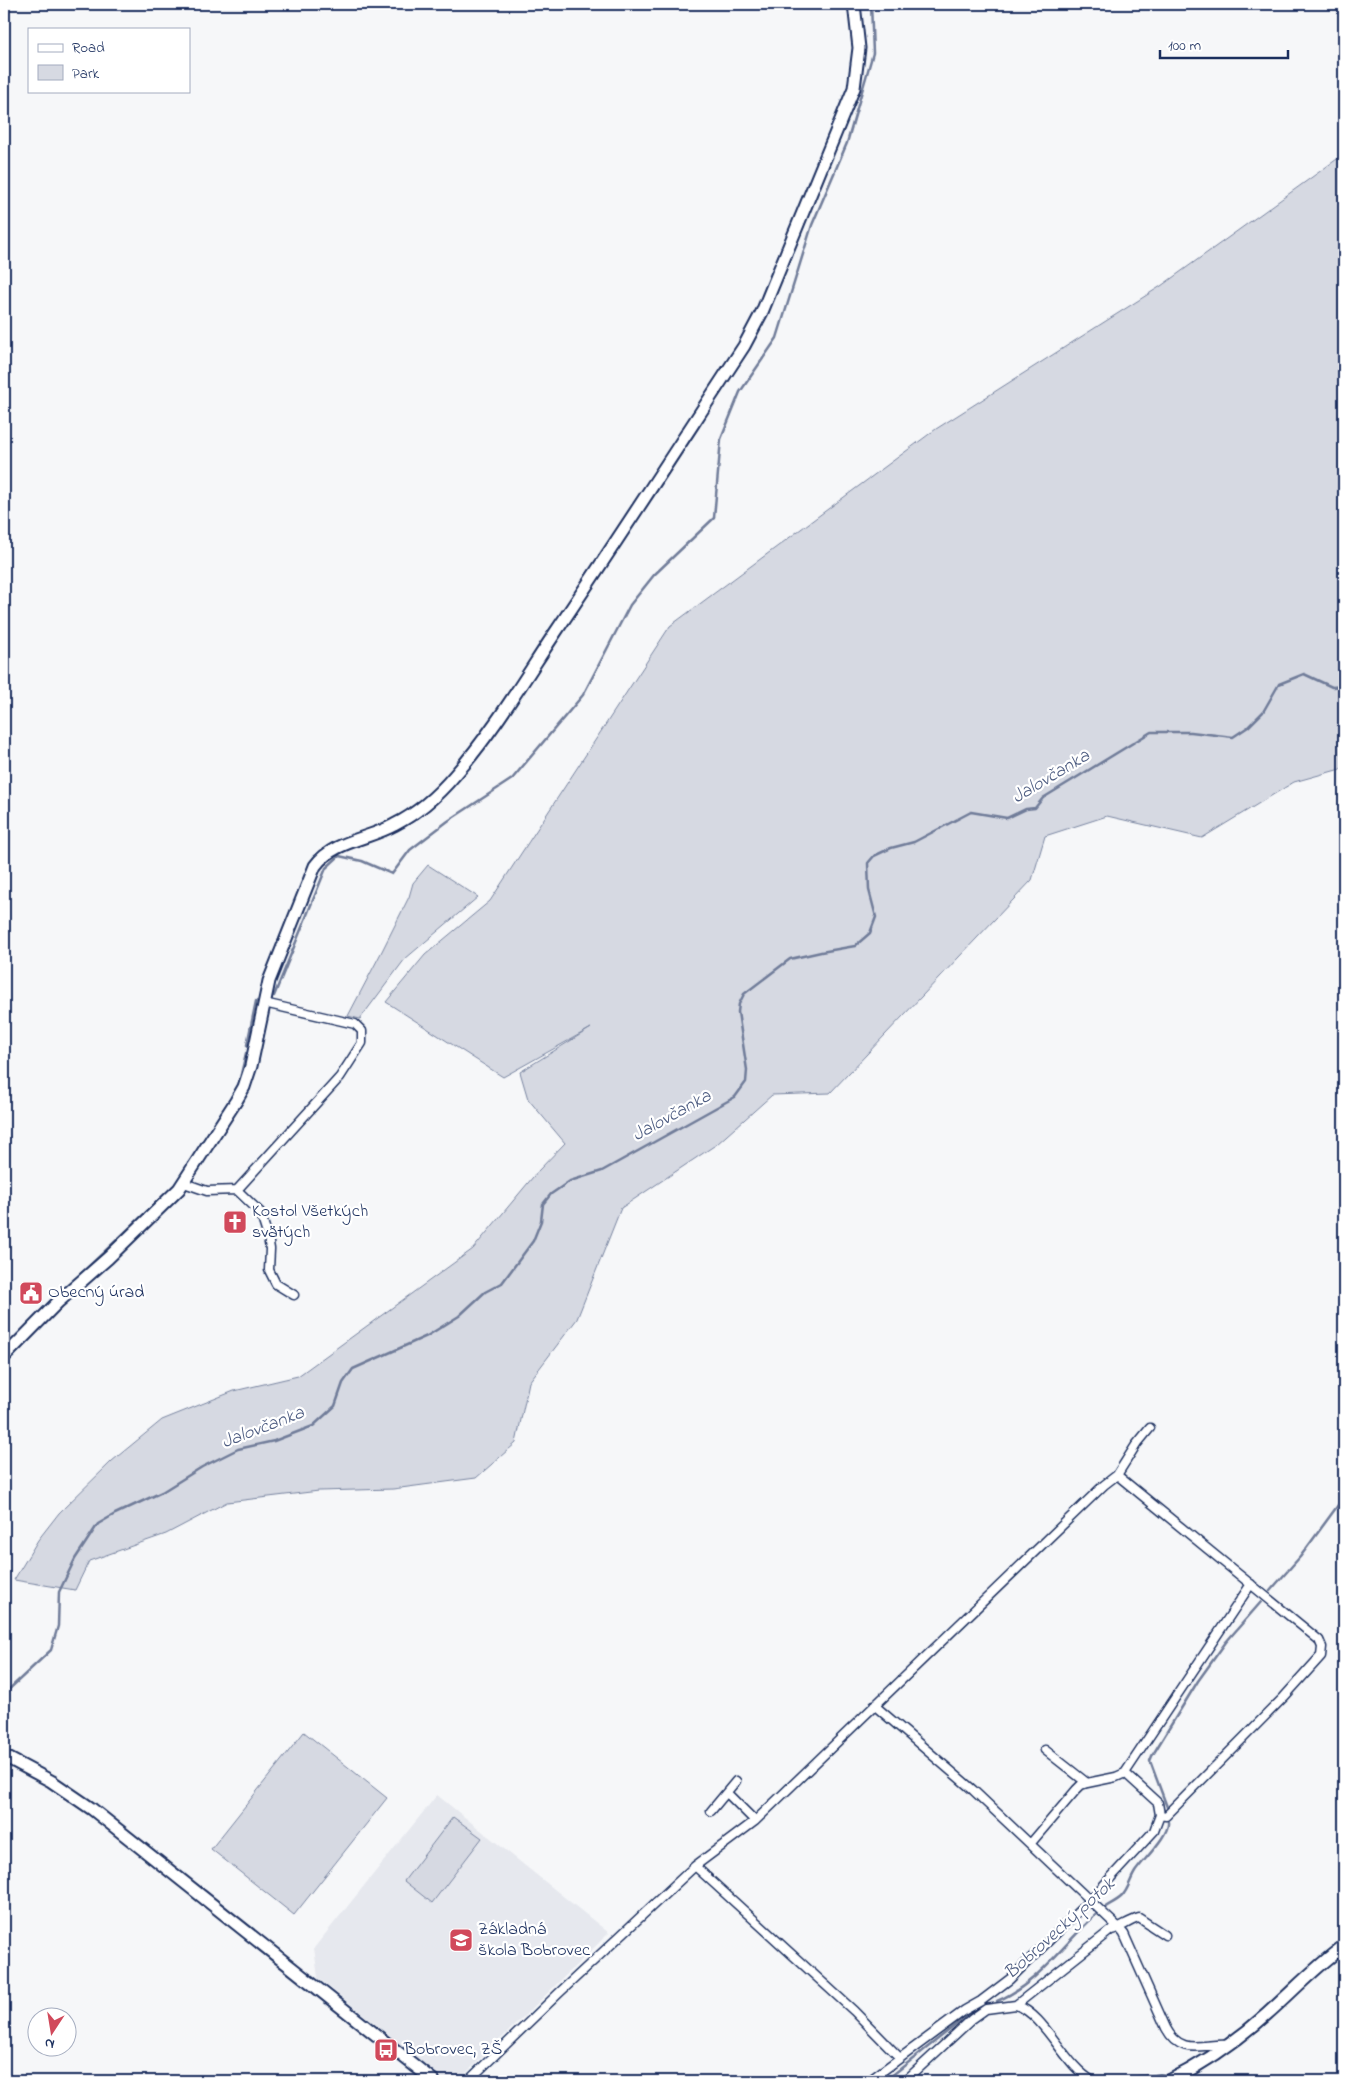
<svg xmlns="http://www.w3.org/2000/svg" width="1348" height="2085" font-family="'Indie Flower',sans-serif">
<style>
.built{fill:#e6e8ee}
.green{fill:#d6d9e2;stroke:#7884a0}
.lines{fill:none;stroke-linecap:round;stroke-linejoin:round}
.stream{stroke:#707c99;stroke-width:2.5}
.street-casing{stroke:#1b2f5e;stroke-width:11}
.secondary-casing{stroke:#1b2f5e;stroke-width:15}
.street{stroke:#fff;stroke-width:8}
.secondary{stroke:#fff;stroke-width:11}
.labels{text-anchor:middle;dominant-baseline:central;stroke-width:4.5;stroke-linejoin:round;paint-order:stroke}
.poi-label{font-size:18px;fill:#1b2f5e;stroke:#fff;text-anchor:start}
.water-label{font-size:19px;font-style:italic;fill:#4d5c81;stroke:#fff}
</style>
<rect width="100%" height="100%" fill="#f6f7f9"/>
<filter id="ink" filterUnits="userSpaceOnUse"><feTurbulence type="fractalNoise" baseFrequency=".02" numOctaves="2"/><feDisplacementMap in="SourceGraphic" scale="10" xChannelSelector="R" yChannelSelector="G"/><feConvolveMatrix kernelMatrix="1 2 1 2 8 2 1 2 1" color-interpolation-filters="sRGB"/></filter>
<g filter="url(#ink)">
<path class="built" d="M 437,1795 L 609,1933 L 458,2081 L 446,2081 L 318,1978 L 314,1948 Z"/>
<path class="green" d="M 1344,154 L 1344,768 L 1294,782 L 1202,838 L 1107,816 L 1045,836 L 1032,880 L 830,1093 L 772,1095 L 717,1144 L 621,1208 L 577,1319 L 529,1382 L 516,1443 L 476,1478 L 393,1489 L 319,1491 L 227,1502 L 166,1534 L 89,1561 L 75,1590 L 14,1580 L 38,1540 L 59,1513 L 112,1461 L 162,1420 L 234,1391 L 298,1376 L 473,1249 L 538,1171 L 565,1143 L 528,1099 L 520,1072 L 591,1028 L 503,1077 L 386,1002 L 425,955 L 490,901 L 670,626 L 936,429 L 1161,286 Z
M 428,865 L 478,897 L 405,959 L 360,1019 L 348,1016 L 382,951 L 409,897 L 413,883 Z
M 304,1732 L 387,1798 L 294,1915 L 211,1849 Z
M 453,1817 L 482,1838 L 432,1903 L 404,1881 Z"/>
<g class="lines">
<path class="stream" d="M 274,996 L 326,868 L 339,856 L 362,861 L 392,874 L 410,850 L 448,821 L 512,779 L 583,695 L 630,605 L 654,575 L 714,518 L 721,439 L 740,392 L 777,338 L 812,225 L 847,143 L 873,53 L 871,4
M 247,1045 L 256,1001
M 182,1174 L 238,1087 L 246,1053
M 71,1283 L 174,1186
M 4,1348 L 14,1339
M 1270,1591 L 1300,1557 L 1344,1497
M 4,1694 L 51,1650 L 58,1626 L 59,1592 L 75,1559 L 98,1524 L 115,1514 L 162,1492 L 202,1467 L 238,1449 L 274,1441 L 313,1426 L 335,1406 L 343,1383 L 353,1369 L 427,1336 L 459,1316 L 485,1292 L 502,1283 L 533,1241 L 541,1221 L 543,1204 L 551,1194 L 570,1181 L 602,1171 L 735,1097 L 746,1082 L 747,1070 L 738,1012 L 739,1004 L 744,994 L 790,959 L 821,952 L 855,946 L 870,933 L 876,917 L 869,890 L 868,863 L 874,856 L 891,848 L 914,842 L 971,812 L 1007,818 L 1026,809 L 1035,808 L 1043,798 L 1151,732 L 1191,732 L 1233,737 L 1248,727 L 1263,712 L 1279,684 L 1304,674 L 1332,687 L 1344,686
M 1167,1807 L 1150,1761 L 1152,1756 L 1198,1681 L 1226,1642 L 1261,1602
M 997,2001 C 1039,1984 1066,1940 1100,1911 C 1107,1905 1116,1902 1122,1896 C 1128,1890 1130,1880 1135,1872 C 1142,1861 1170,1835 1168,1822
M 885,2081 L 972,2012"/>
<g class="street-casing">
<path id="street" d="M 184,1183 L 207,1191 L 237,1190 L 260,1212 L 268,1237 L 270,1249 L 269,1270 L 276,1284 L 294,1295
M 237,1190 L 340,1077 L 362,1043 L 362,1031 L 355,1024 L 264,1003
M 874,1705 L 973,1790 L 1119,1928 L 1124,1934 L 1166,2028 C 1182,2058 1204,2042 1229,2045
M 1045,1750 L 1087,1783 L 1116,1777 L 1125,1773
M 727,1793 L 755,1821
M 711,1811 L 736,1781
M 1160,1815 L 1158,1803 L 1125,1773 L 1251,1584
M 1031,1843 L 1076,1790 L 1081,1785 L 1087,1783
M 695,1866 L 854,2011 L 900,2058
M 1016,2005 C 1046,2015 1064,2066 1093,2081
M 468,2081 L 559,1993 L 695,1866 L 755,1821 L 1104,1485 L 1117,1475
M 869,2081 L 965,2010 L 981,2001 L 1010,1979 L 1090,1900 L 1154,1831 L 1160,1815 L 1166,1816 L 1284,1697 L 1321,1656 L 1322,1647 L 1319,1640 L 1117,1475 L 1136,1445 L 1150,1428
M 905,2081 L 972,2019 L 986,2009 L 1016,2005 L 1111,1930 C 1121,1928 1128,1921 1139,1918 L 1165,1935
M 1139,2081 L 1160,2079 L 1171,2080"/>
</g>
<g class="secondary-casing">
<path id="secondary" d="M 4,1357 L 59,1301 L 108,1258 L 179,1189 L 236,1101 L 244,1087 L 251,1066 L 269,981 L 315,866 C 333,841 369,839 394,825 C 418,813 438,795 455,775 C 493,732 523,681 555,633 C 619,538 681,442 744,346 L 762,312 L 854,88 L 859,48 L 854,4
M 4,1756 L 51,1781 L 92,1809 L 434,2081
M 1169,2081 C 1205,2063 1237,2041 1267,2014 C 1293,1991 1315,1967 1344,1946"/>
</g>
<use href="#street" class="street"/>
<use href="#secondary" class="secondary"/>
</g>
</g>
<defs>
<g id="church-square" transform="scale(1.25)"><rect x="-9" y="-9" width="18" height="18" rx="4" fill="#d1495b" stroke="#fff"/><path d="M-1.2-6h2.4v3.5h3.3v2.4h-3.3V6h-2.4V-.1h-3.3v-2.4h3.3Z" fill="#fff"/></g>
<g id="civic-square" transform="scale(1.25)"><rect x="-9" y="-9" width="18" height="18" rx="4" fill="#d1495b" stroke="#fff"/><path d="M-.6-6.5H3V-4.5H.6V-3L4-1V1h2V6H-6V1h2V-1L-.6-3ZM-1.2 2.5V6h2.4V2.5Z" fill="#fff"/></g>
<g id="school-square" transform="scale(1.25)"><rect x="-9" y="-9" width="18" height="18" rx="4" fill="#d1495b" stroke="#fff"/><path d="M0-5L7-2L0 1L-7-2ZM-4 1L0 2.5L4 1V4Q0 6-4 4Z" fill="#fff"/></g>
<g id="bus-square" transform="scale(1.25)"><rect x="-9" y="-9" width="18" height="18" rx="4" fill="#d1495b" stroke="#fff"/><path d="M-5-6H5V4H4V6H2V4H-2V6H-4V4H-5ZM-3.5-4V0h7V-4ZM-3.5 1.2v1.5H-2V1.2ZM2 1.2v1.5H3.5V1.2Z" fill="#fff"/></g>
</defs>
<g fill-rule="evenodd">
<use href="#church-square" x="235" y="1222"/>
<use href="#civic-square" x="31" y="1293"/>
<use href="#school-square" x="461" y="1940"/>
<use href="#bus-square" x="386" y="2050"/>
</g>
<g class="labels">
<g class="poi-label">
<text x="252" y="1212">Kostol Všetkých<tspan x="252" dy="21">svätých</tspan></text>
<text x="48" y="1293">Obecný úrad</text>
<text x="478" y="1930">Základná<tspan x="478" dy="21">škola Bobrovec</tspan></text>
<text x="404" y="2050">Bobrovec, ZŠ</text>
</g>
<g class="water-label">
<text transform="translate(1051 777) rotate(-31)">Jalovčanka</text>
<text transform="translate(672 1116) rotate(-29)">Jalovčanka</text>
<text transform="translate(263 1428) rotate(-21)">Jalovčanka</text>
<text transform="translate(1060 1929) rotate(-42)">Bobrovecký potok</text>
</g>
</g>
<rect width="1348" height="2085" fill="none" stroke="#fff" stroke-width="20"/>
<rect x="10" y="10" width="1328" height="2065" fill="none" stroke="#1b2f5e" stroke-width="2" filter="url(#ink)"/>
<rect x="28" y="28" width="162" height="65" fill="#ffffff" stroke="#a4acbf"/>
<rect x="38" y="44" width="25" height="8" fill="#ffffff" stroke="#a4acbf"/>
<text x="72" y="52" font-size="15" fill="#1b2f5e">Road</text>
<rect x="38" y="65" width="25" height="15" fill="#d6d9e2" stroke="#a4acbf"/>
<text x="72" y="78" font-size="15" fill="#1b2f5e">Park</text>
<g transform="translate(52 2032) rotate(192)"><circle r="24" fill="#ffffff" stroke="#a4acbf"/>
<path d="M0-4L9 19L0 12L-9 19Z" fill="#d1495b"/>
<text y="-8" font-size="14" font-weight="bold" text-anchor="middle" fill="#1b2f5e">N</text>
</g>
<path d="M1160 50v8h128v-8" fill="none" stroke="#1b2f5e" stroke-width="2.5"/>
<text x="1168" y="50" font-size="15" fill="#1b2f5e" stroke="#ffffff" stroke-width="4" paint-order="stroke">100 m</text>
</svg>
